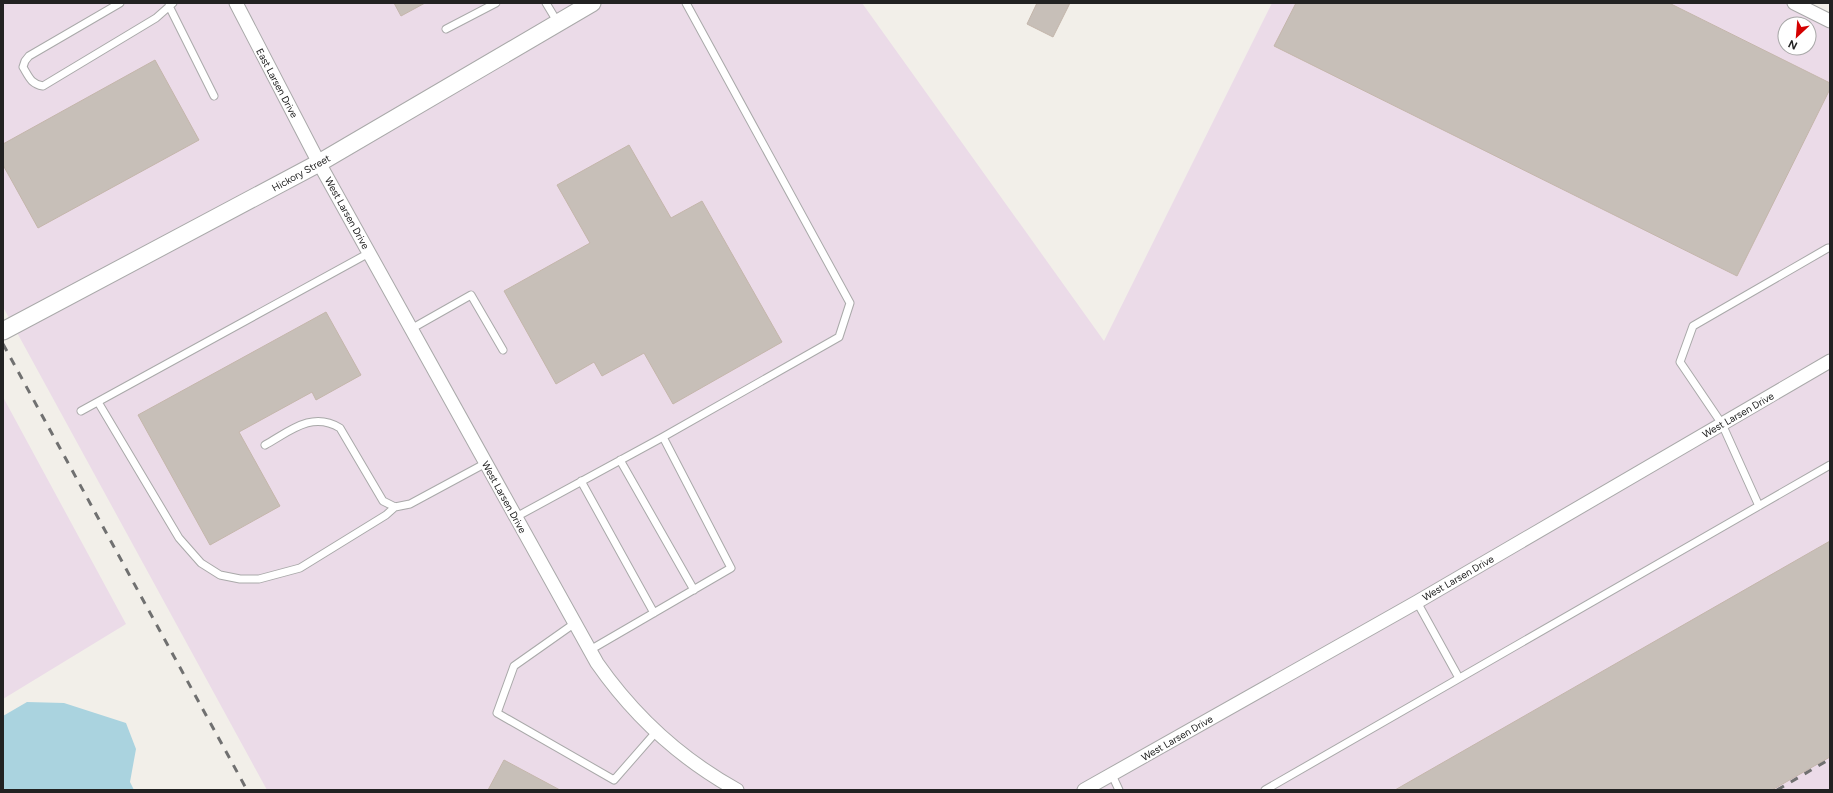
<svg xmlns="http://www.w3.org/2000/svg" width="1833" height="793" font-family="Figtree,sans-serif">
<style>
.industrial{fill:#ebdbe8;fill-rule:evenodd}
.water{fill:#aad3df}
.building{fill:#c7bfb8;stroke:#c4b6ab}
.lines{fill:none;stroke-linecap:round;stroke-linejoin:round}
.service-casing{stroke:#a9a9a9;stroke-width:9}
.minor-casing{stroke:#a9a9a9;stroke-width:15}
.tertiary-casing{stroke:#a9a9a9;stroke-width:19}
.service{stroke:#fff;stroke-width:7}
.minor{stroke:#fff;stroke-width:13}
.tertiary{stroke:#fff;stroke-width:17}
.rail{stroke:#707070;stroke-width:3;stroke-dasharray:8 8;stroke-linecap:butt}
.labels{text-anchor:middle;dominant-baseline:central;stroke-width:4;stroke-linejoin:round;paint-order:stroke}
.street-label{font-size:10px;fill:#222;stroke:#fff}
</style>
<rect width="100%" height="100%" fill="#f2efe9"/>
<path class="industrial" d="M 3,3 L 862,3 L 1104,341 L 1272,3 L 1794,3 L 1830,21 L 1830,790 L 267,790 L 3,307 ZM 1785,24 L 1809,24 L 1809,48 L 1785,48 Z
M 3,397 L 126,624 L 3,699 Z"/>
<path class="water" d="M 27,702 L 64,703 L 126,723 L 136,749 L 130,782 L 134,790 L 3,790 L 3,716 Z"/>
<path class="building" d="M 394,3 L 425,3 L 401,16 Z
M 1037,3 L 1070,3 L 1053,37 L 1027,24 Z
M 1296,3 L 1669,3 L 1830,83 L 1830,89 L 1737,276 L 1274,46 Z
M 155,60 L 199,140 L 38,228 L 3,165 L 3,144 Z
M 629,145 L 671,218 L 702,201 L 782,342 L 673,404 L 644,353 L 602,376 L 594,362 L 556,384 L 504,291 L 590,243 L 557,185 Z
M 326,312 L 361,375 L 316,400 L 312,392 L 239,432 L 280,506 L 210,545 L 138,415 Z
M 1830,541 L 1830,757 L 1772,790 L 1395,790 Z
M 504,760 L 560,790 L 488,790 Z"/>
<g class="lines">
<g class="service-casing">
<path id="service" d="M 120,3 L 29,56 L 25,61 L 23,67 C 29,77 31,84 43,86 L 156,18 L 173,3
M 546,3 L 558,23
M 169,6 L 214,96
M 446,29 L 496,3
M 411,329 L 471,295 L 503,350
M 98,402 L 179,538 L 201,563 L 220,575 L 240,579 L 259,579 L 300,568 L 386,515 L 395,507
M 81,411 L 369,253
M 265,445 C 290,431 312,411 340,428 L 383,501 L 395,507 L 410,504 L 486,463
M 620,460 L 694,590
M 581,481 L 654,613
M 1759,506 L 1722,424 L 1680,362 L 1693,326 L 1828,248 L 1830,248
M 516,517 L 663,437 L 839,337 L 850,303 L 686,3
M 1417,602 L 1459,678
M 575,623 L 514,666 L 497,713 L 614,780 L 656,732
M 590,650 L 731,568 L 663,437
M 1112,775 L 1119,790
M 1265,790 L 1830,465"/>
</g>
<g class="minor-casing">
<path id="minor" d="M 236,3 L 319,163 L 597,663 C 634,716 681,759 737,790
M 1794,3 L 1830,21
M 1084,790 L 1417,602 L 1830,361"/>
</g>
<g class="tertiary-casing">
<path id="tertiary" d="M 3,331 L 319,163 L 592,3"/>
</g>
<use href="#service" class="service"/>
<use href="#minor" class="minor"/>
<use href="#tertiary" class="tertiary"/>
<path class="rail" d="M 3,344 L 247,790
M 1777,790 L 1830,759"/>
</g>
<g class="labels">
<g class="street-label">
<text transform="translate(277 83) rotate(62)">East Larsen Drive</text>
<text transform="translate(301 173) rotate(-29)">Hickory Street</text>
<text transform="translate(347 213) rotate(61)">West Larsen Drive</text>
<text transform="translate(1738 415) rotate(-30)">West Larsen Drive</text>
<text transform="translate(504 497) rotate(61)">West Larsen Drive</text>
<text transform="translate(1458 578) rotate(-30)">West Larsen Drive</text>
<text transform="translate(1177 738) rotate(-30)">West Larsen Drive</text>
</g>
</g>
<rect width="1833" height="793" fill="none" stroke="#222222" stroke-width="8"/>
<g transform="translate(1797 36) rotate(206)"><circle r="19" fill="#ffffff" stroke="#a7a7a7"/>
<path d="M0-3L7 15L0 10L-7 15Z" fill="#d40000"/>
<text y="-6" font-size="11" font-weight="bold" text-anchor="middle" fill="#222222">N</text>
</g>
</svg>
